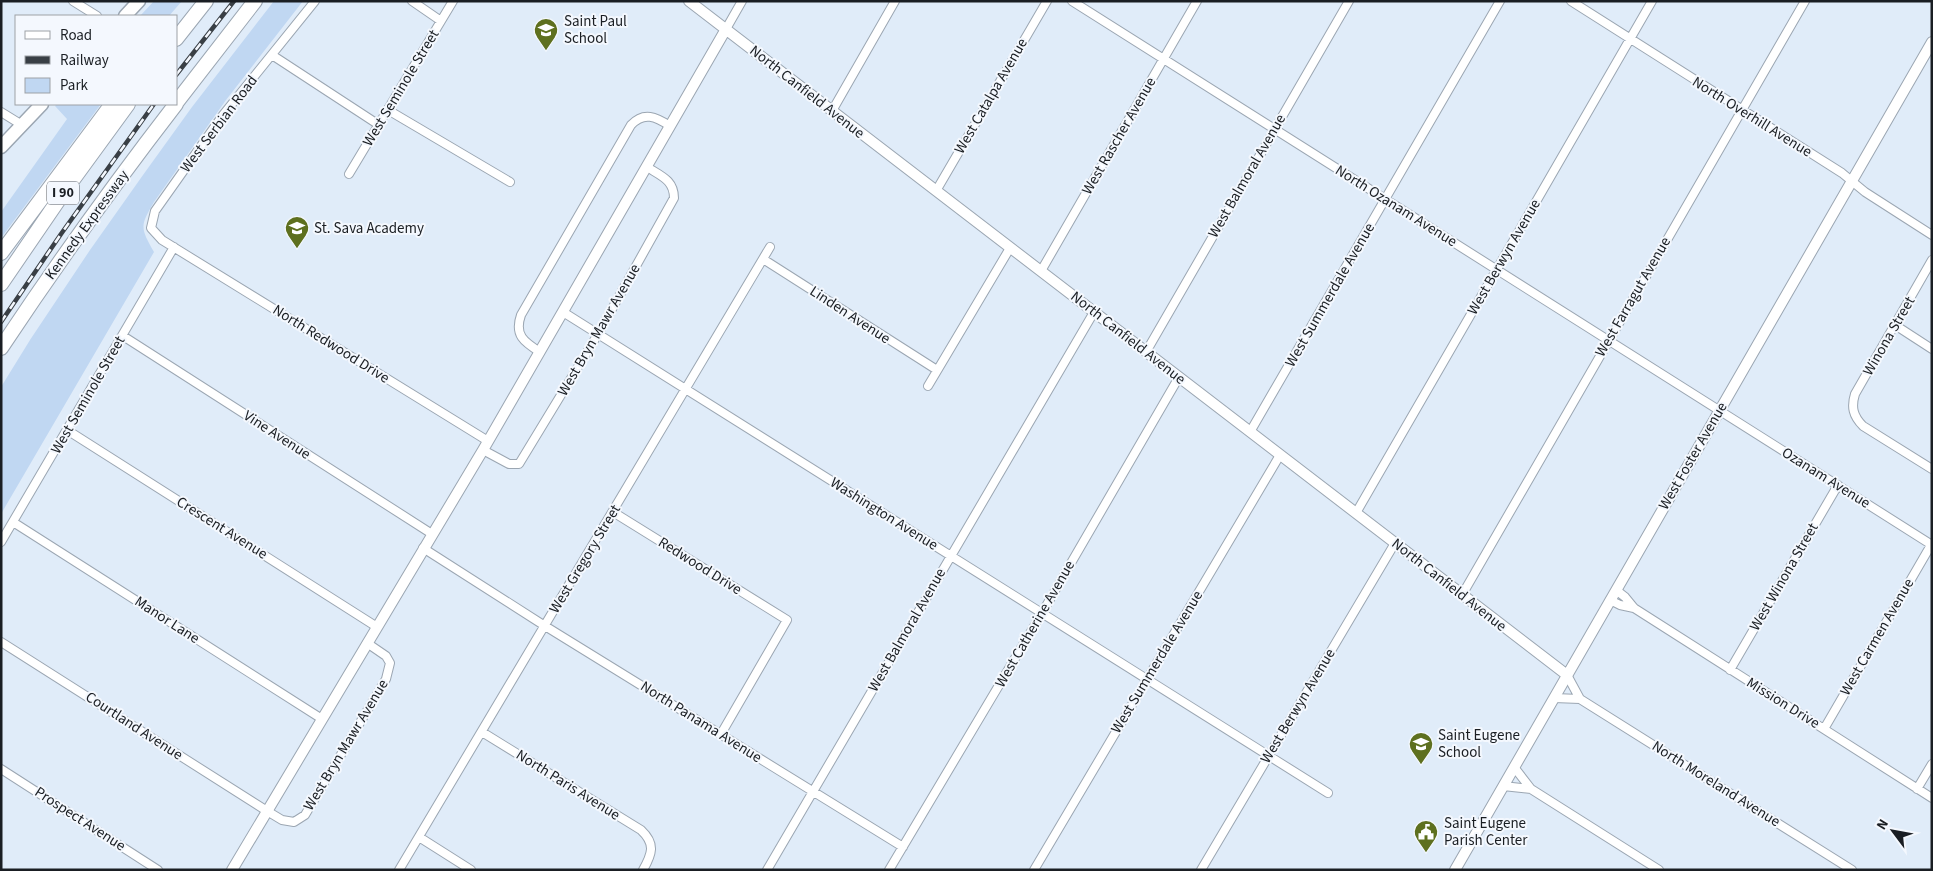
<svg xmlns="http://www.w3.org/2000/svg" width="1933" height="871" font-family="'Source Sans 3',sans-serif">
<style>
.green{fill:#c0d7f2}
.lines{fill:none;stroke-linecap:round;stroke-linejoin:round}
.minor-casing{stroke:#9ba6b2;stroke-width:10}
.tertiary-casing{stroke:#9ba6b2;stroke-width:12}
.primary-casing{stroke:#9ba6b2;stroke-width:15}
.motorway-casing{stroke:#9ba6b2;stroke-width:16}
.minor{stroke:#fff;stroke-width:8}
.tertiary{stroke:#fff;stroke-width:10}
.primary{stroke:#fff;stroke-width:12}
.motorway{stroke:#fff;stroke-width:14}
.rail-casing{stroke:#393f45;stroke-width:4.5}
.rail{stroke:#f4f8fe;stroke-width:2.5;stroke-dasharray:8;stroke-linecap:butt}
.labels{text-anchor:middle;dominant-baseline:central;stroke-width:4;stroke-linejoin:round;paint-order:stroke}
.shield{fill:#f4f8fe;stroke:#5b5f65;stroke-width:1}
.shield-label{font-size:14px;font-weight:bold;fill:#1a1e23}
.poi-label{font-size:15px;fill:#1a1e23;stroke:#f4f8fe;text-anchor:start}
.street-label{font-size:15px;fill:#1a1e23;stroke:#f4f8fe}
</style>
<rect width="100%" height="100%" fill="#e0ecf9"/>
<path class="green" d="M 154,1 L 182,1 L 169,16 L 140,16 Z
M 274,1 L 303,1 L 226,100 L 154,202 C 140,226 140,227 154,252 L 1,514 L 1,387 L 30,340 L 90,250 L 143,175 L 192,107 Z
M 57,104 L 101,104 L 1,238 L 1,212 L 67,119 L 55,106 Z"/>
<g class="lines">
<g class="minor-casing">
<path id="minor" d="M 73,1 L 97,16
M 315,1 L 223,115 L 155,211 L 151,228 L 162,240 L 488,441
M 412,1 L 441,21
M 1072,1 L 1932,545
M 1571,1 L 1842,173 L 1865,192 L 1932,235
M 726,29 L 742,1
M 272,55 L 379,125
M 388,110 L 510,182
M 832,111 L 895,1
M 1,112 L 22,125
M 349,174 L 453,1
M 936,191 L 1047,1
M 763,259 L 937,370
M 1932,260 L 1855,394 C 1851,407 1853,416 1863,426 L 1932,469
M 1041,271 L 1197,1
M 563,312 L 1328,793
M 1895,325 L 1932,349
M 123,336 L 432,534
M 540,352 C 524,342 514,335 521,315 L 631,125 C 644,111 656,117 670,126
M 1146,352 L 1349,1
M 928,386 L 1010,248
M 67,430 L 377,627
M 1250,432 L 1500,1
M 483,450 L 509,464 L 519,464 L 598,334 L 674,198 C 674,180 661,176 647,167
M 613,512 L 787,620 L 721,734
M 1356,513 L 1652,1
M 13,522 L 322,719
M 1,542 L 174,247
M 423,548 L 545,626 L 903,847
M 1616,590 L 1625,597 L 1634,608 L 1932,798
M 1462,595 L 1805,1
M 1610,600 L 1620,605 L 1634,608
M 1,642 L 267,811 L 282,820 L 294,822 L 305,815 L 386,679 L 390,663 L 386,656 L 367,643
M 1730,670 L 1838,485
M 1567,675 L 1580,699
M 1554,698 L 1580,699 L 1852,870
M 1824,729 L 1931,545
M 482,732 L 641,830 C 656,844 652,854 643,870
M 1514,767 L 1531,789 L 1659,870
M 1,769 L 158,870
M 1503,786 L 1531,789
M 1917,789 L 1932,764
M 419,837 L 471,870
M 399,870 L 770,247
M 767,870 L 1094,312
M 889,870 L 1042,613 L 1179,377
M 1034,870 L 1280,455
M 1201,870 L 1395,543"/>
</g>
<g class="tertiary-casing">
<path id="tertiary" d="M 689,1 L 1567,675
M 232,870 L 483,450 L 726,29
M 1455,870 L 1932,42"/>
</g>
<g class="primary-casing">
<path id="primary" d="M 125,16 L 139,1
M 1,147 L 42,104"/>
</g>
<g class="motorway-casing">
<path id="motorway" d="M 176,39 L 206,1
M 176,103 L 255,1
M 1,253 L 112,104
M 1,284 L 66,189 L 128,104
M 1,348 C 56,265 115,183 176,104"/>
</g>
<use href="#minor" class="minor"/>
<use href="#tertiary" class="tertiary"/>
<use href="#primary" class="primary"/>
<use href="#motorway" class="motorway"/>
<g class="rail-casing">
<path id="rail" d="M 176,75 L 234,1
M 1,322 L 61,234 L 154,104"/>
</g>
<use href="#rail" class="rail"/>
</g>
<defs>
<g id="school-pin" transform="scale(1.25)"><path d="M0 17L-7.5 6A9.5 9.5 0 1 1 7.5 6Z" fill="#5e701f" stroke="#f4f8fe"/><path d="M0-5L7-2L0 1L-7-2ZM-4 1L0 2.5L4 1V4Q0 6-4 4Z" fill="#fff"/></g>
<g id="civic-pin" transform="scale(1.25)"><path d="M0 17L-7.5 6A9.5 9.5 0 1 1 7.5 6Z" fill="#5e701f" stroke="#f4f8fe"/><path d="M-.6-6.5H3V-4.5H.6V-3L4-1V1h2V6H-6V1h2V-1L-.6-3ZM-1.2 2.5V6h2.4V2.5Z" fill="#fff"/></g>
</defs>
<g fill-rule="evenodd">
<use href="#school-pin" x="546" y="30"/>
<use href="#school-pin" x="297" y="228"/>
<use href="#school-pin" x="1421" y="744"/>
<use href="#civic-pin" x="1426" y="832"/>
</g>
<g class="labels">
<rect class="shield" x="47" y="181.5" width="32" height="23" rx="4"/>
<g class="shield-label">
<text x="63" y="193">I 90</text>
</g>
<g class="poi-label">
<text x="564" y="21">Saint Paul<tspan x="564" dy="17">School</tspan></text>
<text x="314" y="228">St. Sava Academy</text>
<text x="1438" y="735">Saint Eugene<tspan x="1438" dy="17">School</tspan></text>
<text x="1444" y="823">Saint Eugene<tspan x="1444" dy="17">Parish Center</tspan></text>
</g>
<g class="street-label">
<text transform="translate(401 88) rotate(-59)">West Seminole Street</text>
<text transform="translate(807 92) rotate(38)">North Canfield Avenue</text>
<text transform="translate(991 96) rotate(-60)">West Catalpa Avenue</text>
<text transform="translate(1752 117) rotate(32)">North Overhill Avenue</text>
<text transform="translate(219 124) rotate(-53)">West Serbian Road</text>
<text transform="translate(1119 136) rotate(-60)">West Rascher Avenue</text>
<text transform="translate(1247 176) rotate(-60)">West Balmoral Avenue</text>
<text transform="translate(1396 206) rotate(32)">North Ozanam Avenue</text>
<text transform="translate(87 225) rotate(-54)">Kennedy Expressway</text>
<text transform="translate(1504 257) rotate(-60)">West Berwyn Avenue</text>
<text transform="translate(1330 295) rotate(-60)">West Summerdale Avenue</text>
<text transform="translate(1633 297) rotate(-60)">West Farragut Avenue</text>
<text transform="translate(850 315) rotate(33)">Linden Avenue</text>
<text transform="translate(599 330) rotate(-60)">West Bryn Mawr Avenue</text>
<text transform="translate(1889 336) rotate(-60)">Winona Street</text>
<text transform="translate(1128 338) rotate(38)">North Canfield Avenue</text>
<text transform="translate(331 344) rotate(32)">North Redwood Drive</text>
<text transform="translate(88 395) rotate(-60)">West Seminole Street</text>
<text transform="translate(277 435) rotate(33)">Vine Avenue</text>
<text transform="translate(1693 456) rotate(-60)">West Foster Avenue</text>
<text transform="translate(1826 478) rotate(32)">Ozanam Avenue</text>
<text transform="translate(884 514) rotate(32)">Washington Avenue</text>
<text transform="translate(222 528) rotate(32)">Crescent Avenue</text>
<text transform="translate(585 559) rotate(-59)">West Gregory Street</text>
<text transform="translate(700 566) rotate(32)">Redwood Drive</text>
<text transform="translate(1784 577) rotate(-60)">West Winona Street</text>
<text transform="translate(1449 585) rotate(38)">North Canfield Avenue</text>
<text transform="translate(167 620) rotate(33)">Manor Lane</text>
<text transform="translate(1035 624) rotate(-60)">West Catherine Avenue</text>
<text transform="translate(907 630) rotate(-60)">West Balmoral Avenue</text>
<text transform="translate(1877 637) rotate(-60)">West Carmen Avenue</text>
<text transform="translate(1157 662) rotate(-59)">West Summerdale Avenue</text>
<text transform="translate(1783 703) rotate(32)">Mission Drive</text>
<text transform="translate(1298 706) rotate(-59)">West Berwyn Avenue</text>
<text transform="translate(701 722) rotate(32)">North Panama Avenue</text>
<text transform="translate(134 726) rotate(33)">Courtland Avenue</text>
<text transform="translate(346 745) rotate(-59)">West Bryn Mawr Avenue</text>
<text transform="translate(1716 784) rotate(32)">North Moreland Avenue</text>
<text transform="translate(568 785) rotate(32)">North Paris Avenue</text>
<text transform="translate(80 819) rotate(33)">Prospect Avenue</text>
</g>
</g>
<rect width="1933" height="871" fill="none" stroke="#1a1e23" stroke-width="5"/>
<rect x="15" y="15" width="162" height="90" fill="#f4f8fe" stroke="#9da1a6"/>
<rect x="25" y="31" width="25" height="8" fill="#ffffff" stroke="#9da1a6"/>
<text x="60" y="40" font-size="15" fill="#1a1e23">Road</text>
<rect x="25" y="56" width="25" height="8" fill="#393f45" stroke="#9da1a6"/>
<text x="60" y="65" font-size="15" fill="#1a1e23">Railway</text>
<rect x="25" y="78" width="25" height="15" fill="#c0d7f2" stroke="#9da1a6"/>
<text x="60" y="90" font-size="15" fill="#1a1e23">Park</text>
<g transform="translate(1893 831) rotate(302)" stroke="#f4f8fe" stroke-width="4" paint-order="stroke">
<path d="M0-4L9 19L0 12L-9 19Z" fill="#1a1e23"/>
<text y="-8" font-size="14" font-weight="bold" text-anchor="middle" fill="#1a1e23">N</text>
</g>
</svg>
